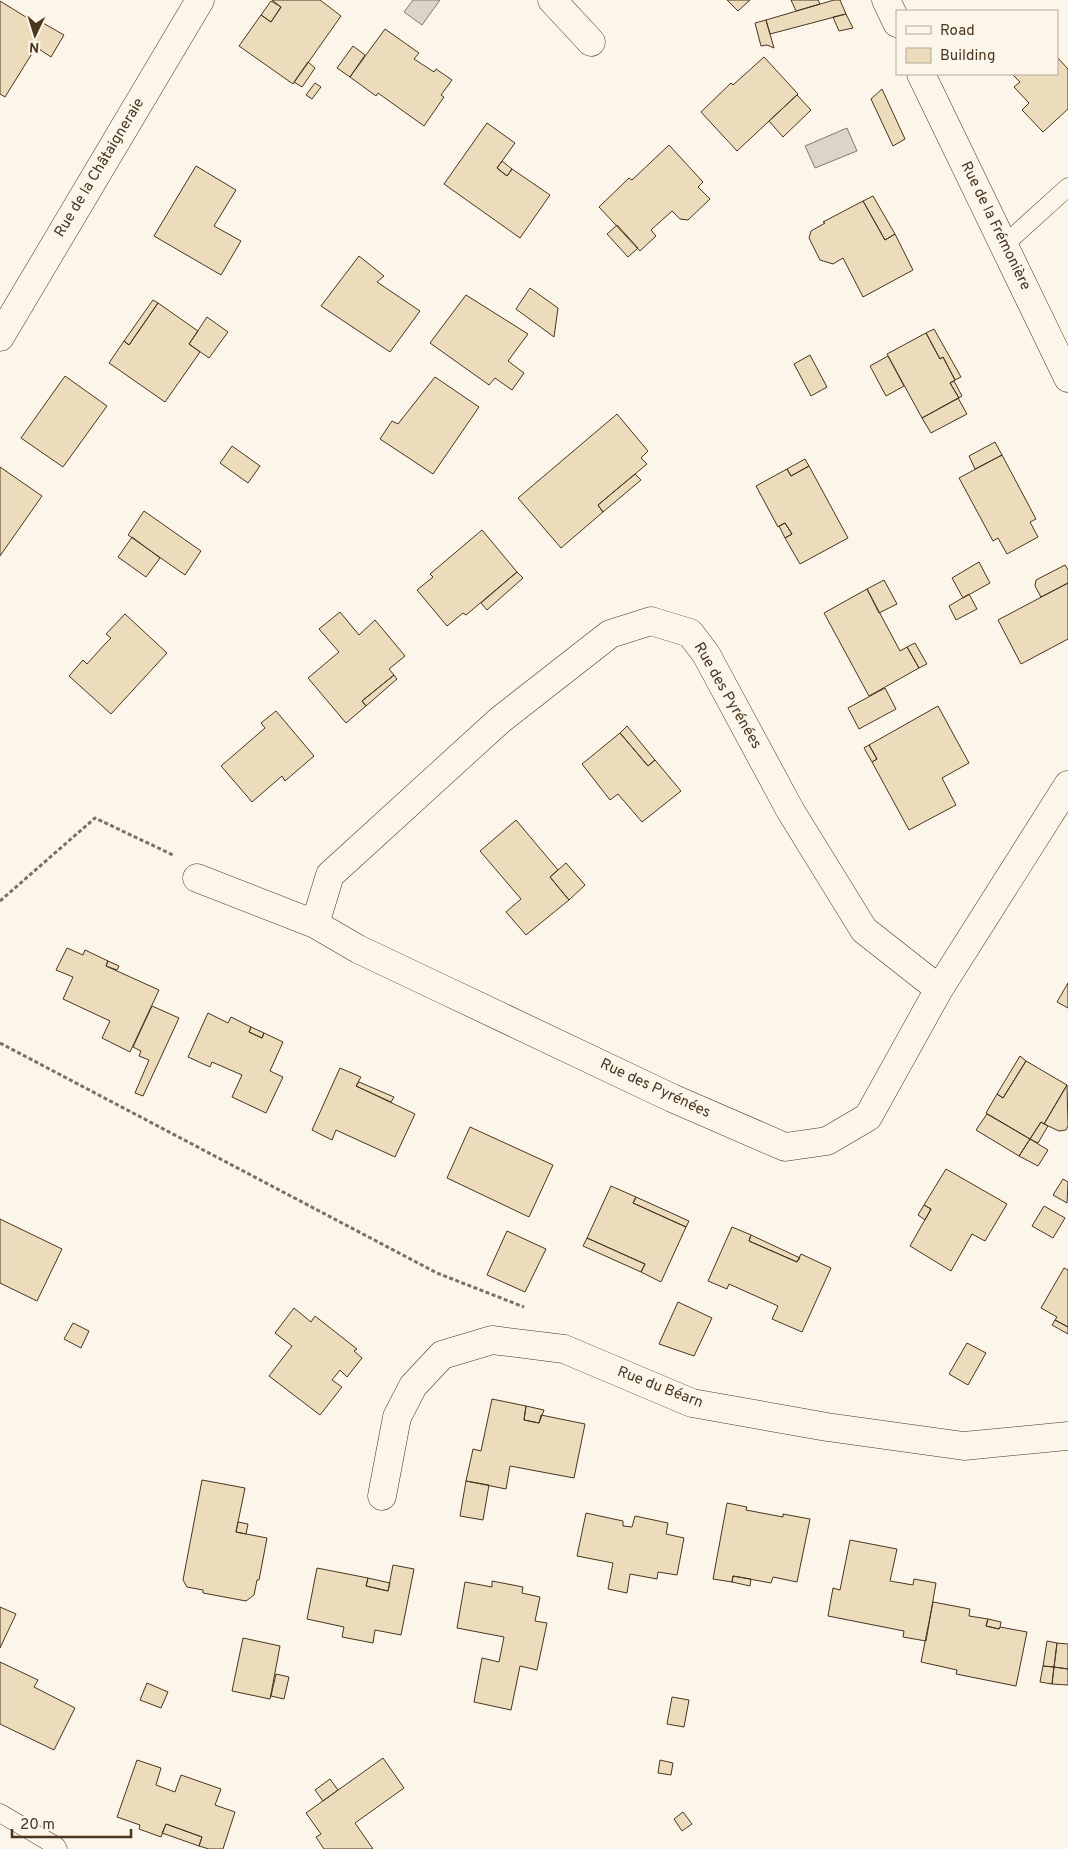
<svg xmlns="http://www.w3.org/2000/svg" width="1068" height="1849" font-family="Overpass,sans-serif">
<style>
.water{fill:#dcd4c6;stroke:#887966}
.building{fill:#ecdcbc;stroke:#4a3520}
.lines{fill:none;stroke-linecap:round;stroke-linejoin:round}
.lane-casing{stroke:#4a3520;stroke-width:19}
.street-casing{stroke:#4a3520;stroke-width:29}
.secondary-casing{stroke:#4a3520;stroke-width:29}
.path{stroke:#7f6f5c;stroke-width:3;stroke-dasharray:4 2.5;stroke-linecap:butt}
.lane{stroke:#fbf6e9;stroke-width:18}
.street{stroke:#fbf6e9;stroke-width:28}
.secondary{stroke:#fbf6e9;stroke-width:28}
.labels{text-anchor:middle;dominant-baseline:central;stroke-width:4;stroke-linejoin:round;paint-order:stroke}
.street-label{font-size:15px;fill:#4a3520;stroke:#fbf6e9}
</style>
<rect width="100%" height="100%" fill="#fbf6e9"/>
<path class="water" d="M 413,0 L 440,0 L 422,25 L 404,12 Z
M 847,128 L 857,151 L 815,168 L 805,146 Z"/>
<path class="building" d="M 272,0 L 320,0 L 341,16 L 293,84 L 239,46 L 261,15 L 271,22 L 281,7 Z
M 727,0 L 750,0 L 738,11 Z
M 791,0 L 818,0 L 820,4 L 796,11 Z
M 834,0 L 840,0 L 846,14 L 770,34 L 766,20 Z
M 0,1 L 42,27 L 43,23 L 64,35 L 51,57 L 36,47 L 5,97 L 0,94 Z
M 271,1 L 281,7 L 271,22 L 261,15 Z
M 846,14 L 853,28 L 839,31 L 833,17 Z
M 766,20 L 774,48 L 767,45 L 761,46 L 755,23 Z
M 385,29 L 419,53 L 414,59 L 434,72 L 436,69 L 452,80 L 441,95 L 444,97 L 424,126 L 378,93 L 376,96 L 350,77 Z
M 353,46 L 365,55 L 350,77 L 337,68 Z
M 764,57 L 798,94 L 737,151 L 701,112 L 731,83 L 733,85 Z
M 1057,57 L 1068,69 L 1068,109 L 1043,132 L 1022,110 L 1029,103 L 1014,87 L 1020,82 L 1012,74 L 1057,74 Z
M 308,62 L 315,68 L 302,87 L 294,82 Z
M 315,83 L 321,87 L 312,99 L 306,95 Z
M 882,89 L 905,139 L 893,146 L 871,99 Z
M 797,95 L 811,110 L 783,137 L 769,121 Z
M 487,123 L 515,143 L 497,168 L 507,176 L 512,169 L 550,195 L 520,238 L 444,184 Z
M 669,145 L 703,182 L 698,187 L 710,199 L 688,220 L 680,219 L 672,211 L 651,230 L 656,236 L 640,251 L 599,207 L 629,178 L 632,180 Z
M 502,161 L 512,169 L 507,176 L 497,168 Z
M 196,166 L 236,190 L 214,226 L 241,241 L 221,275 L 154,236 Z
M 873,196 L 895,234 L 885,240 L 863,201 Z
M 863,201 L 885,240 L 895,234 L 913,270 L 863,297 L 843,258 L 833,264 L 820,260 L 809,238 L 811,231 L 825,223 L 823,222 Z
M 617,225 L 638,248 L 628,257 L 607,234 Z
M 359,256 L 384,276 L 377,282 L 420,311 L 390,352 L 321,306 Z
M 530,288 L 558,308 L 554,337 L 516,309 Z
M 466,295 L 528,334 L 508,361 L 524,373 L 512,390 L 495,378 L 489,385 L 430,343 Z
M 153,300 L 158,303 L 129,345 L 124,341 Z
M 158,303 L 198,331 L 189,344 L 200,352 L 165,402 L 109,363 L 124,341 L 129,345 Z
M 207,317 L 228,332 L 209,358 L 189,344 Z
M 934,329 L 961,377 L 955,380 L 943,357 L 940,359 L 926,333 Z
M 926,333 L 940,359 L 943,357 L 955,380 L 950,383 L 959,398 L 922,418 L 887,354 Z
M 810,355 L 827,387 L 811,396 L 794,364 Z
M 888,356 L 904,386 L 886,396 L 870,366 Z
M 65,376 L 107,406 L 63,467 L 21,438 Z
M 435,377 L 479,407 L 433,474 L 380,439 L 392,421 L 398,424 Z
M 954,381 L 962,396 L 959,398 L 950,383 Z
M 958,398 L 967,414 L 931,433 L 922,418 Z
M 617,414 L 648,451 L 641,458 L 647,464 L 598,505 L 603,512 L 561,548 L 518,498 Z
M 995,442 L 1002,455 L 975,469 L 969,456 Z
M 232,446 L 260,466 L 248,483 L 220,463 Z
M 1002,455 L 1036,519 L 1030,522 L 1038,537 L 1007,554 L 998,538 L 993,541 L 959,478 Z
M 805,459 L 809,466 L 791,476 L 787,469 Z
M 809,466 L 848,538 L 800,564 L 785,538 L 792,534 L 785,523 L 778,527 L 756,486 L 787,469 L 791,476 Z
M 0,467 L 42,496 L 0,556 Z
M 635,474 L 641,480 L 603,512 L 598,505 Z
M 144,511 L 201,551 L 185,575 L 128,535 Z
M 785,523 L 792,534 L 785,538 L 779,526 Z
M 482,530 L 517,572 L 466,615 L 463,613 L 447,626 L 417,590 L 433,577 L 430,574 Z
M 132,537 L 160,558 L 146,577 L 118,557 Z
M 979,562 L 990,583 L 963,598 L 952,578 Z
M 1065,565 L 1068,570 L 1068,583 L 1041,597 L 1035,586 L 1036,580 Z
M 517,572 L 523,578 L 487,610 L 481,603 Z
M 884,580 L 897,604 L 879,613 L 867,589 Z
M 1068,583 L 1068,639 L 1021,664 L 998,620 Z
M 867,589 L 900,651 L 907,647 L 919,668 L 869,696 L 824,613 Z
M 969,594 L 977,609 L 956,620 L 949,606 Z
M 340,612 L 359,635 L 375,620 L 405,656 L 389,669 L 394,675 L 362,701 L 366,706 L 346,723 L 308,678 L 339,652 L 319,629 Z
M 125,614 L 167,653 L 111,714 L 69,676 L 83,660 L 87,664 L 104,645 L 111,638 L 106,634 Z
M 915,643 L 927,664 L 919,668 L 907,647 Z
M 394,675 L 397,679 L 366,706 L 362,701 Z
M 885,688 L 896,709 L 859,729 L 848,708 Z
M 938,706 L 969,763 L 942,778 L 956,805 L 909,830 L 872,762 L 877,759 L 869,745 Z
M 276,711 L 314,756 L 285,781 L 282,776 L 252,802 L 221,766 L 265,728 L 261,723 Z
M 627,726 L 655,760 L 648,766 L 620,733 Z
M 620,733 L 648,766 L 655,760 L 681,791 L 642,822 L 618,794 L 610,800 L 582,764 Z
M 869,745 L 877,759 L 872,762 L 864,748 Z
M 516,820 L 558,870 L 550,877 L 569,900 L 526,935 L 506,912 L 521,899 L 480,851 Z
M 566,863 L 585,885 L 569,900 L 550,877 Z
M 67,948 L 83,955 L 85,950 L 108,961 L 106,966 L 159,990 L 130,1052 L 102,1038 L 110,1021 L 63,999 L 73,977 L 56,970 Z
M 108,961 L 119,966 L 117,970 L 106,966 Z
M 1068,983 L 1068,1008 L 1057,1002 Z
M 152,1006 L 179,1018 L 143,1096 L 135,1093 L 149,1060 L 139,1056 L 141,1051 L 133,1047 Z
M 208,1013 L 228,1023 L 231,1017 L 251,1027 L 249,1032 L 262,1038 L 264,1033 L 283,1042 L 270,1071 L 283,1077 L 266,1113 L 232,1097 L 242,1075 L 212,1062 L 210,1067 L 188,1057 Z
M 251,1027 L 264,1033 L 262,1038 L 249,1032 Z
M 1020,1056 L 1026,1061 L 1003,1098 L 997,1094 Z
M 1026,1061 L 1067,1085 L 1044,1124 L 1041,1122 L 1030,1139 L 986,1113 L 997,1094 L 1003,1098 Z
M 340,1068 L 361,1077 L 356,1086 L 415,1114 L 395,1157 L 336,1130 L 332,1140 L 312,1130 Z
M 359,1082 L 394,1097 L 391,1102 L 356,1086 Z
M 1067,1085 L 1068,1126 L 1066,1130 L 1059,1131 L 1044,1124 Z
M 987,1114 L 1030,1139 L 1019,1156 L 976,1130 Z
M 1041,1122 L 1048,1126 L 1038,1143 L 1030,1139 Z
M 470,1127 L 553,1165 L 529,1217 L 447,1178 Z
M 1030,1139 L 1048,1150 L 1038,1166 L 1019,1156 Z
M 946,1169 L 1007,1204 L 985,1241 L 972,1234 L 951,1271 L 910,1246 L 931,1209 L 924,1205 Z
M 1063,1179 L 1068,1182 L 1067,1203 L 1053,1195 Z
M 611,1186 L 636,1197 L 633,1203 L 686,1227 L 661,1282 L 641,1272 L 645,1264 L 587,1238 Z
M 636,1197 L 689,1221 L 686,1227 L 633,1203 Z
M 924,1205 L 931,1209 L 925,1220 L 918,1215 Z
M 1044,1206 L 1065,1218 L 1053,1238 L 1032,1226 Z
M 0,1219 L 62,1249 L 37,1301 L 0,1283 Z
M 732,1227 L 751,1235 L 749,1241 L 797,1262 L 801,1254 L 831,1268 L 802,1332 L 772,1319 L 778,1306 L 729,1284 L 727,1289 L 708,1281 Z
M 507,1231 L 546,1249 L 525,1292 L 487,1275 Z
M 751,1235 L 800,1258 L 797,1262 L 749,1241 Z
M 587,1238 L 645,1264 L 641,1272 L 583,1246 Z
M 1064,1268 L 1068,1270 L 1068,1327 L 1055,1320 L 1057,1317 L 1041,1308 Z
M 678,1302 L 712,1318 L 694,1356 L 659,1344 Z
M 294,1308 L 311,1322 L 315,1316 L 357,1349 L 354,1351 L 362,1358 L 347,1377 L 340,1370 L 332,1380 L 342,1387 L 320,1415 L 269,1376 L 292,1346 L 275,1333 Z
M 1055,1320 L 1068,1327 L 1068,1334 L 1052,1325 Z
M 73,1323 L 89,1331 L 81,1348 L 64,1339 Z
M 967,1343 L 986,1353 L 968,1385 L 949,1374 Z
M 492,1399 L 526,1406 L 524,1420 L 539,1423 L 541,1415 L 585,1424 L 574,1478 L 510,1466 L 506,1489 L 466,1481 L 473,1449 L 481,1451 Z
M 526,1406 L 544,1410 L 539,1423 L 524,1420 Z
M 202,1480 L 245,1488 L 236,1532 L 267,1538 L 259,1580 L 257,1580 L 254,1595 L 246,1601 L 203,1593 L 203,1590 L 187,1587 L 183,1580 Z
M 466,1481 L 489,1485 L 483,1520 L 460,1516 Z
M 727,1503 L 747,1507 L 746,1510 L 783,1517 L 783,1514 L 810,1519 L 797,1582 L 773,1577 L 771,1583 L 733,1576 L 732,1582 L 713,1579 Z
M 586,1513 L 623,1521 L 623,1526 L 632,1527 L 635,1516 L 668,1523 L 666,1534 L 684,1538 L 677,1575 L 658,1572 L 657,1579 L 630,1574 L 627,1593 L 608,1589 L 613,1563 L 577,1556 Z
M 238,1522 L 248,1524 L 246,1534 L 236,1532 Z
M 850,1540 L 897,1549 L 890,1581 L 913,1585 L 914,1579 L 936,1583 L 926,1641 L 903,1637 L 904,1631 L 828,1616 L 833,1588 L 840,1590 Z
M 393,1565 L 414,1569 L 401,1635 L 375,1630 L 373,1643 L 342,1637 L 344,1627 L 307,1619 L 317,1568 L 368,1578 L 366,1586 L 388,1591 Z
M 733,1576 L 751,1579 L 750,1586 L 732,1582 Z
M 368,1578 L 390,1583 L 388,1591 L 366,1586 Z
M 492,1581 L 523,1587 L 522,1593 L 540,1597 L 535,1621 L 547,1623 L 537,1670 L 520,1666 L 511,1710 L 474,1702 L 482,1658 L 499,1662 L 504,1637 L 457,1628 L 465,1582 L 492,1587 Z
M 933,1602 L 970,1609 L 969,1616 L 988,1619 L 986,1626 L 999,1629 L 1000,1627 L 1027,1632 L 1016,1686 L 956,1674 L 957,1670 L 921,1662 Z
M 0,1607 L 16,1614 L 0,1648 Z
M 988,1619 L 1001,1622 L 1000,1627 L 999,1629 L 986,1626 Z
M 243,1638 L 280,1646 L 270,1699 L 232,1691 Z
M 1047,1641 L 1057,1643 L 1054,1667 L 1043,1666 Z
M 1057,1643 L 1068,1644 L 1068,1669 L 1054,1667 Z
M 0,1662 L 38,1680 L 34,1687 L 75,1708 L 54,1750 L 0,1724 Z
M 1043,1666 L 1054,1667 L 1052,1684 L 1040,1682 Z
M 1054,1667 L 1068,1669 L 1068,1685 L 1052,1684 Z
M 276,1674 L 289,1677 L 284,1699 L 271,1696 Z
M 147,1683 L 168,1692 L 161,1708 L 140,1700 Z
M 672,1697 L 689,1700 L 684,1727 L 667,1724 Z
M 383,1758 L 404,1788 L 355,1823 L 373,1849 L 324,1849 L 316,1837 L 321,1834 L 306,1813 Z
M 137,1760 L 161,1768 L 156,1785 L 175,1792 L 181,1775 L 221,1789 L 215,1805 L 235,1812 L 223,1849 L 209,1849 L 199,1846 L 202,1837 L 166,1824 L 161,1837 L 139,1829 L 140,1825 L 117,1817 Z
M 660,1760 L 673,1763 L 671,1775 L 658,1773 Z
M 330,1779 L 338,1790 L 323,1801 L 315,1790 Z
M 683,1812 L 692,1824 L 682,1831 L 674,1819 Z
M 166,1824 L 202,1837 L 199,1846 L 162,1833 Z"/>
<g class="lines">
<g class="lane-casing">
<path id="lane" d="M 1004,245 L 1068,187
M 0,1813 L 56,1846 L 58,1849"/>
</g>
<g class="street-casing">
<path id="street" d="M 552,0 L 591,42
M 886,0 L 897,23
M 921,74 L 1068,378
M 197,878 L 315,924
M 939,989 L 864,930 L 790,810 L 706,654 L 690,633 L 651,621 L 610,634 L 500,720 L 330,875 L 315,924 L 358,949 L 436,986 L 672,1098 L 785,1147 L 827,1141 L 868,1117 L 939,989 L 1068,785
M 382,1496 L 397,1417 L 413,1386 L 442,1355 L 492,1340 L 564,1349 L 692,1403 L 827,1427 L 964,1446 L 1068,1436"/>
</g>
<g class="secondary-casing">
<path id="secondary" d="M 0,337 L 200,0"/>
</g>
<path class="path" d="M 0,901 L 95,818 L 173,855
M 0,1043 L 437,1273 L 524,1307"/>
<use href="#lane" class="lane"/>
<use href="#street" class="street"/>
<use href="#secondary" class="secondary"/>
</g>
<g class="labels">
<g class="street-label">
<text transform="translate(100 168) rotate(-59)">Rue de la Châtaigneraie</text>
<text transform="translate(995 226) rotate(64)">Rue de la Frémonière</text>
<text transform="translate(727 696) rotate(60)">Rue des Pyrénées</text>
<text transform="translate(655 1089) rotate(25)">Rue des Pyrénées</text>
<text transform="translate(660 1388) rotate(21)">Rue du Béarn</text>
</g>
</g>
<rect x="896" y="10" width="162" height="65" fill="#fbf6e9" stroke="#b4a999"/>
<rect x="906" y="26" width="25" height="8" fill="#fbf6e9" stroke="#b4a999"/>
<text x="940" y="35" font-size="15" fill="#4a3520">Road</text>
<rect x="906" y="48" width="25" height="15" fill="#ecdcbc" stroke="#b4a999"/>
<text x="940" y="60" font-size="15" fill="#4a3520">Building</text>
<g transform="translate(35 35) rotate(184)" stroke="#fbf6e9" stroke-width="4" paint-order="stroke">
<path d="M0-4L9 19L0 12L-9 19Z" fill="#4a3520"/>
<text y="-8" font-size="14" font-weight="bold" text-anchor="middle" fill="#4a3520">N</text>
</g>
<path d="M12 1829v8h119v-8" fill="none" stroke="#4a3520" stroke-width="2.5"/>
<text x="20" y="1829" font-size="15" fill="#4a3520" stroke="#fbf6e9" stroke-width="4" paint-order="stroke">20 m</text>
</svg>
